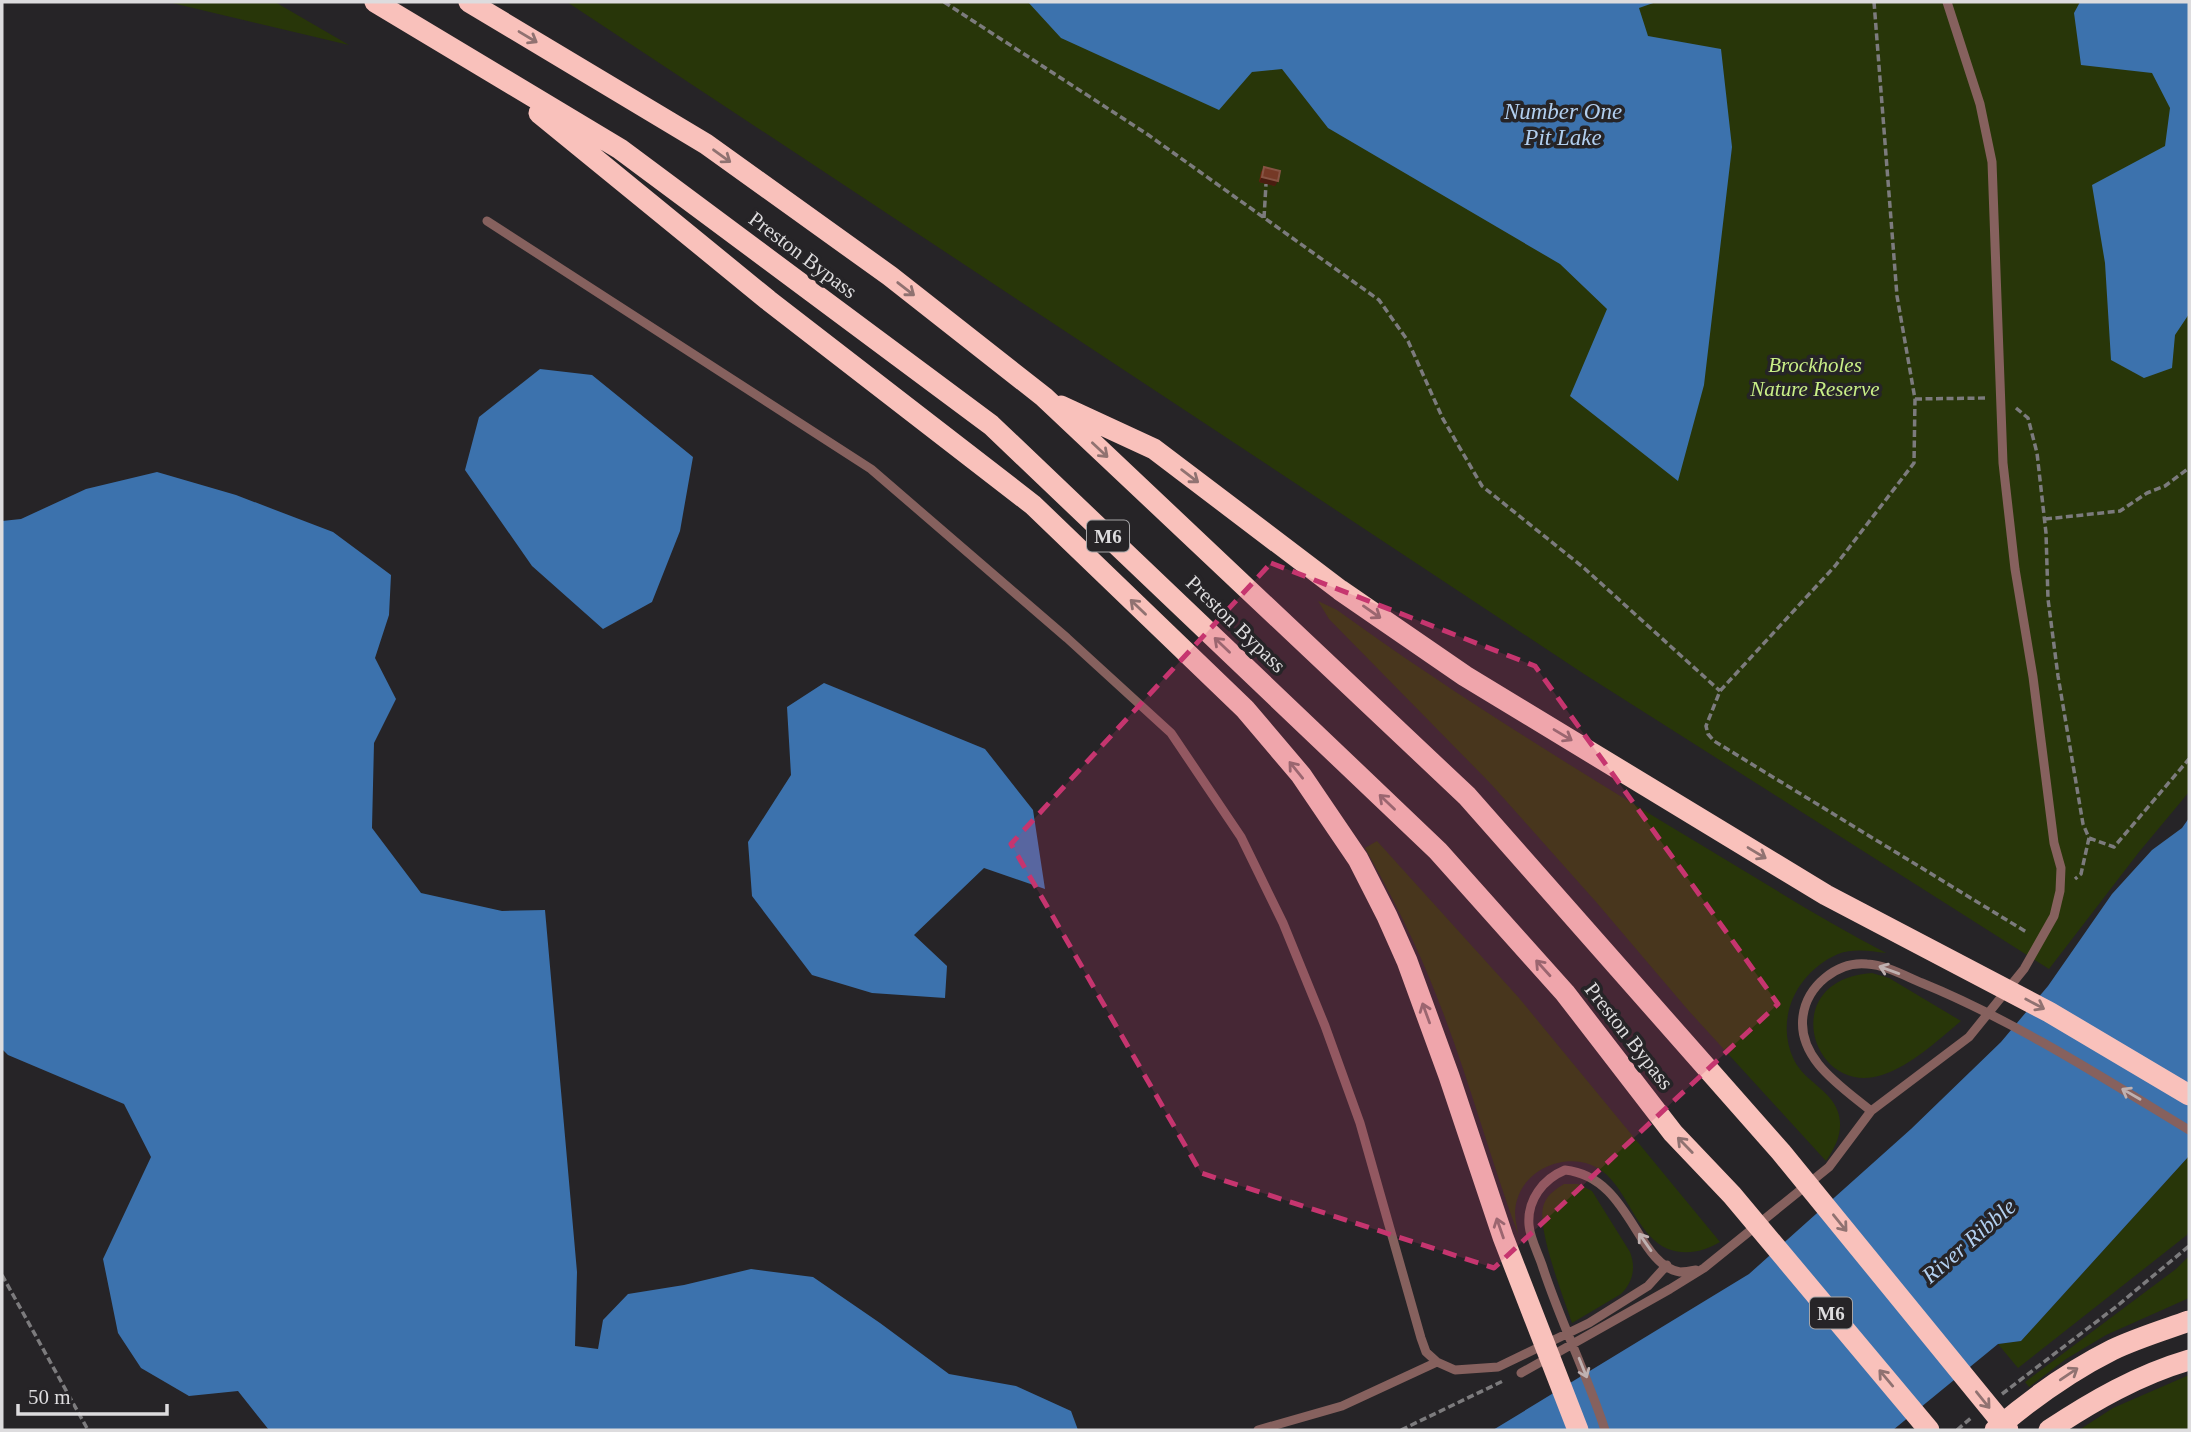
<svg xmlns="http://www.w3.org/2000/svg" width="2191" height="1432" font-family="'Times New Roman',serif">
<style>
.green{fill:#283609}
.water{fill:#3c72ad}
.lines{fill:none;stroke-linecap:round;stroke-linejoin:round}
.path{stroke:#7c7b7d;stroke-width:3.5;stroke-dasharray:7 3.5;stroke-linecap:butt}
.lane{stroke:#86615e;stroke-width:9}
.highway{stroke:#f9c1bb;stroke-width:21}
.wall{fill:#692610}
.shaded-wall{fill:#491d10}
.building{fill:#753926;stroke:#865343;stroke-width:2}
.oneway{stroke:#907271}
.oneway2{stroke:#bfb1b1}
.marked{fill:#c6356f;fill-opacity:0.2;stroke:#c6356f;stroke-width:5;stroke-dasharray:14 9;stroke-linejoin:round}
.labels{text-anchor:middle;dominant-baseline:central;stroke-width:7;stroke-linejoin:round;paint-order:stroke}
.shield{fill:#262427;stroke:#a6a5a7;stroke-width:2}
.shield-label{font-size:19px;font-weight:bold;fill:#dddcde}
.street-label{font-size:21px;fill:#dddcde;stroke:#262427}
.park-label{font-size:21px;font-style:italic;fill:#c9ef87;stroke:#262427}
.water-label{font-size:23px;font-style:italic;fill:#b2cfef;stroke:#262427}
</style>
<rect width="100%" height="100%" fill="#262427"/>
<path class="green" d="M 168,2 L 275,2 L 349,45 Z
M 567,2 L 2189,2 L 2189,792 L 2139,852 L 2049,969 L 1584,674 Z
M 1318,601 L 1337,610 C 1453,694 1575,769 1698,843 C 1760,880 1821,919 1886,953 C 1870,951 1854,948 1838,954 C 1797,972 1774,1018 1794,1060 C 1805,1082 1830,1089 1838,1112 C 1844,1131 1836,1146 1826,1161 L 1688,1010 L 1597,903 L 1491,784 L 1329,619 Z
M 1377,841 L 1519,998 L 1720,1242 C 1704,1251 1687,1256 1668,1249 C 1639,1237 1629,1196 1607,1175 C 1575,1145 1517,1167 1515,1212 C 1515,1219 1517,1227 1518,1234 C 1489,1155 1468,1075 1437,997 C 1417,945 1392,896 1365,848 Z
M 1872,973 L 1889,978 L 1961,1021 C 1937,1041 1912,1065 1882,1075 C 1811,1098 1776,979 1872,973 Z
M 2189,1156 L 2189,1229 L 2187,1235 L 2018,1368 L 1998,1344 L 2021,1341 Z
M 1564,1184 L 1578,1184 L 1592,1191 L 1630,1252 C 1636,1268 1633,1282 1621,1294 L 1572,1323 C 1564,1298 1535,1226 1544,1204 C 1548,1194 1556,1189 1564,1184 Z
M 2189,1256 L 2189,1298 L 2106,1335 L 2066,1359 L 2029,1387 L 2025,1382 L 2176,1269 Z
M 2189,1375 L 2189,1430 L 2079,1430 L 2113,1408 Z"/>
<path class="water" d="M 1028,2 L 1656,2 L 1639,8 L 1648,36 L 1721,49 L 1732,147 L 1704,385 L 1678,481 L 1570,396 L 1607,309 L 1560,264 L 1328,128 L 1282,69 L 1252,72 L 1219,110 L 1061,38 Z
M 2080,2 L 2189,2 L 2189,314 L 2175,335 L 2172,368 L 2144,378 L 2111,360 L 2105,263 L 2092,185 L 2165,146 L 2170,108 L 2152,73 L 2081,65 L 2074,13 Z
M 540,369 L 592,375 L 693,457 L 680,531 L 652,602 L 603,629 L 532,566 L 465,470 L 479,417 Z
M 157,472 L 236,495 L 333,532 L 391,575 L 389,615 L 375,658 L 396,699 L 374,743 L 372,828 L 421,893 L 502,911 L 545,910 L 577,1272 L 575,1346 L 598,1349 L 603,1320 L 628,1294 L 684,1285 L 751,1269 L 813,1277 L 880,1323 L 949,1374 L 1016,1386 L 1071,1411 L 1078,1430 L 269,1430 L 238,1391 L 189,1396 L 141,1368 L 118,1333 L 103,1259 L 151,1157 L 124,1104 L 8,1055 L 2,1049 L 2,521 L 21,519 L 86,489 Z
M 824,683 L 985,749 L 1033,810 L 1045,889 L 984,868 L 914,935 L 947,966 L 945,998 L 872,993 L 812,975 L 752,896 L 748,842 L 791,775 L 787,707 Z
M 2189,818 L 2189,1156 L 2021,1341 L 1998,1344 L 1893,1430 L 1493,1430 L 1749,1274 L 1911,1129 L 2001,1042 L 2048,986 L 2112,894 L 2152,850 L 2182,828 Z"/>
<g class="lines">
<path class="path" d="M 944,2 L 1147,134 L 1379,300 L 1408,341 L 1443,419 L 1482,486 L 1584,568 L 1720,691
M 1874,2 L 1897,296 L 1915,399 L 1914,463 L 1835,566 L 1720,691 L 1706,726 L 1708,734 L 1714,741 L 2028,933
M 1264,218 L 1266,184
M 1915,399 L 1987,398
M 2016,408 L 2028,418 L 2037,453 L 2046,533 L 2048,599 L 2058,676 L 2083,824 L 2089,838 L 2081,874 L 2075,879
M 2045,519 L 2120,511 L 2147,493 L 2165,486 L 2189,468
M 2089,838 L 2114,847 L 2189,759
M 2,1275 L 88,1430
M 2002,1394 L 2117,1306 L 2189,1246
M 1401,1430 L 1503,1381
M 1957,1430 L 1971,1418"/>
<path class="lane" d="M 487,221 L 871,469 L 1067,638 L 1171,733 L 1241,837 L 1283,923 L 1325,1026 L 1360,1123 L 1421,1338 L 1426,1352 L 1437,1362 L 1455,1370 L 1498,1367 L 1589,1323 L 1648,1286 L 1667,1265
M 1871,1111 C 1842,1087 1797,1059 1803,1016 C 1807,986 1837,961 1867,964 C 1886,965 1905,976 1922,983 C 2013,1020 2105,1079 2189,1130
M 1521,1373 L 1670,1289 L 1704,1268 L 1829,1167 L 1871,1111 L 1969,1037 L 2024,969 L 2054,916 L 2060,891 L 2061,868 L 2054,843 L 2033,677 L 2015,569 L 2003,463 L 1992,162 L 1980,104 L 1947,2
M 1258,1430 L 1342,1406 L 1437,1362
M 1605,1430 C 1587,1374 1560,1321 1542,1265 C 1538,1253 1530,1238 1529,1225 C 1527,1200 1543,1179 1565,1170 C 1631,1177 1636,1265 1680,1272 C 1685,1272 1691,1271 1696,1270"/>
<path class="highway" d="M 375,2 L 620,149 L 991,425 L 1438,851 L 1565,993 L 1673,1133 L 1732,1195 L 1929,1430
M 469,2 L 706,144 L 890,276 L 1044,397 L 1467,796 L 1781,1152 L 2008,1430
M 539,113 L 768,300 L 1033,505 L 1245,709 L 1301,775 L 1358,859 L 1387,916 L 1407,961 L 1449,1076 L 1503,1237 L 1578,1430
M 1061,406 L 1154,449 L 1340,590 L 1465,676 L 1826,895 L 2049,1012 L 2189,1095
M 1995,1430 C 2031,1399 2070,1371 2112,1350 C 2137,1338 2164,1330 2189,1321
M 2049,1430 C 2093,1401 2138,1375 2189,1360"/>
</g>
<path class="wall" d="M 1264,167 L 1275,186 L 1259,182 L 1261,172 Z"/>
<path class="shaded-wall" d="M 1262,177 L 1278,181 L 1275,186 L 1259,182 Z"/>
<path class="building" d="M 1264,167 L 1280,171 L 1278,181 L 1262,177 Z"/>
<defs><path id="oneway-shaft" d="M-6 0H5M1.5-3L5.5 0L1.5 3" fill="none" stroke-width="1.6" stroke-linecap="round" stroke-linejoin="round" transform="scale(1.75)"/></defs>
<g class="oneway">
<use href="#oneway-shaft" transform="translate(528 37) rotate(31)"/>
<use href="#oneway-shaft" transform="translate(722 156) rotate(36)"/>
<use href="#oneway-shaft" transform="translate(906 289) rotate(38)"/>
<use href="#oneway-shaft" transform="translate(1100 450) rotate(43)"/>
<use href="#oneway-shaft" transform="translate(1190 476) rotate(37)"/>
<use href="#oneway-shaft" transform="translate(1138 607) rotate(-136)"/>
<use href="#oneway-shaft" transform="translate(1372 612) rotate(35)"/>
<use href="#oneway-shaft" transform="translate(1222 645) rotate(-136)"/>
<use href="#oneway-shaft" transform="translate(1563 735) rotate(31)"/>
<use href="#oneway-shaft" transform="translate(1296 770) rotate(-129)"/>
<use href="#oneway-shaft" transform="translate(1387 802) rotate(-136)"/>
<use href="#oneway-shaft" transform="translate(1757 853) rotate(31)"/>
<use href="#oneway-shaft" transform="translate(1543 968) rotate(-132)"/>
<use href="#oneway-shaft" transform="translate(2035 1004) rotate(28)"/>
<use href="#oneway-shaft" transform="translate(1426 1013) rotate(-110)"/>
<use href="#oneway-shaft" transform="translate(1685 1145) rotate(-134)"/>
<use href="#oneway-shaft" transform="translate(1840 1223) rotate(51)"/>
<use href="#oneway-shaft" transform="translate(1500 1228) rotate(-109)"/>
<use href="#oneway-shaft" transform="translate(2069 1374) rotate(-34)"/>
<use href="#oneway-shaft" transform="translate(1886 1378) rotate(-130)"/>
<use href="#oneway-shaft" transform="translate(1983 1400) rotate(51)"/>
</g>
<g class="oneway2">
<use href="#oneway-shaft" transform="translate(1889 970) rotate(-160)"/>
<use href="#oneway-shaft" transform="translate(2131 1094) rotate(-150)"/>
<use href="#oneway-shaft" transform="translate(1645 1242) rotate(-125)"/>
<use href="#oneway-shaft" transform="translate(1583 1368) rotate(68)"/>
</g>
<path class="marked" d="M 1271,563 L 1535,666 L 1778,1004 L 1494,1268 L 1201,1173 L 1011,844 Z"/>
<g class="labels">
<g class="shield">
<rect x="1087" y="520.5" width="42" height="31" rx="5"/>
<rect x="1810" y="1297.5" width="42" height="31" rx="5"/>
</g>
<g class="shield-label">
<text x="1108" y="536">M6</text>
<text x="1831" y="1313">M6</text>
</g>
<g class="street-label">
<text transform="translate(803 255) rotate(37)">Preston Bypass</text>
<text transform="translate(1236 624) rotate(44)">Preston Bypass</text>
<text transform="translate(1629 1036) rotate(52)">Preston Bypass</text>
</g>
<g class="park-label">
<text x="1815" y="365">Brockholes<tspan x="1815" dy="24">Nature Reserve</tspan></text>
</g>
<g class="water-label">
<text x="1563" y="111">Number One<tspan x="1563" dy="26">Pit Lake</tspan></text>
<text transform="translate(1969 1241) rotate(-41)">River Ribble</text>
</g>
</g>
<rect width="2191" height="1432" fill="none" stroke="#dddcde" stroke-width="7"/>
<path d="M18 1404v10h149v-10" fill="none" stroke="#dddcde" stroke-width="3.5"/>
<text x="28" y="1404" font-size="21" fill="#dddcde" stroke="#262427" stroke-width="5" paint-order="stroke">50 m</text>
</svg>
